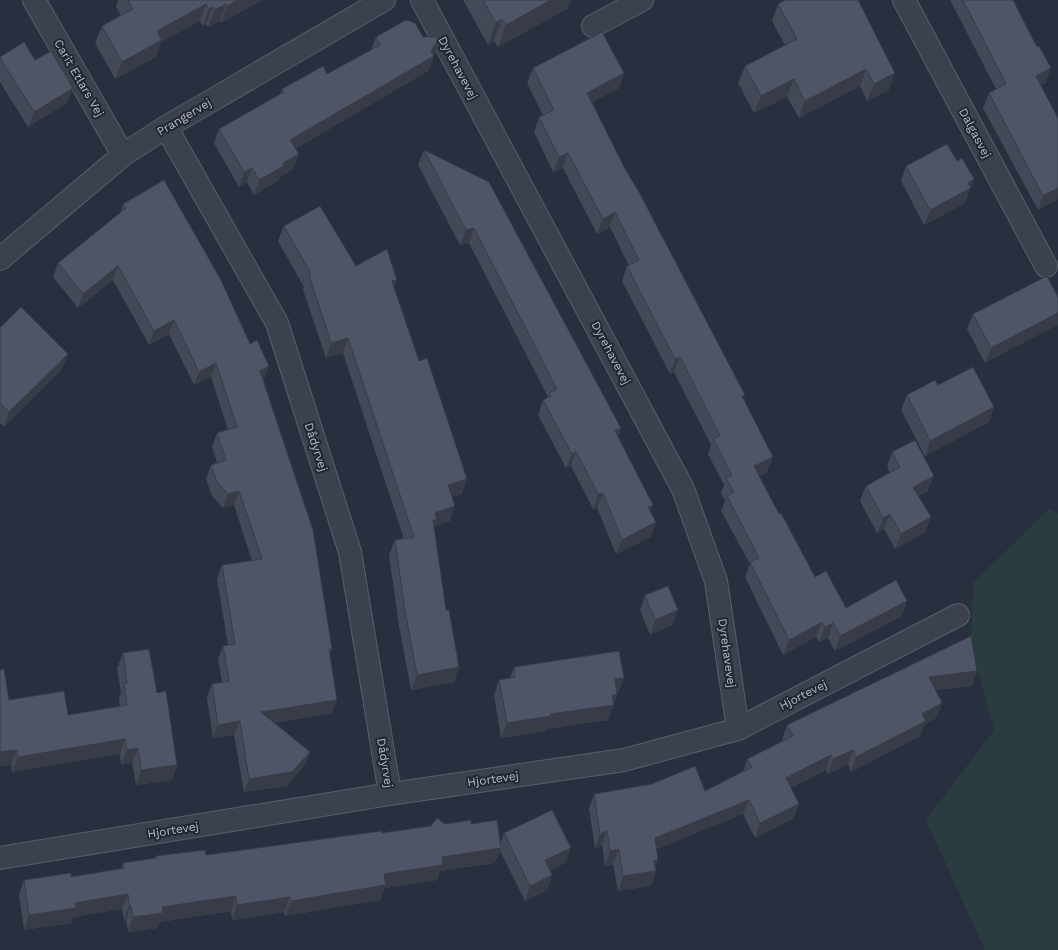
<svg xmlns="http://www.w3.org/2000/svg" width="1058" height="950" font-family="'Work Sans',sans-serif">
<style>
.green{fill:#2b3c40}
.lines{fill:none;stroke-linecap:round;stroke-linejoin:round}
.minor-casing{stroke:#5a5f6b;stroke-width:24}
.minor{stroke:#3c414e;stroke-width:22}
.wall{fill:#444958}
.shaded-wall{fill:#373c47}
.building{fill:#4f5566;stroke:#373c47}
.labels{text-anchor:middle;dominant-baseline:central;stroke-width:4;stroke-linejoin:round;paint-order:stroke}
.street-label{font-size:12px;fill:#b8bdc8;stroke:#212633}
</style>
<rect width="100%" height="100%" fill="#282f3e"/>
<path class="green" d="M 1049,509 L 1058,513 L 1058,950 L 985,950 L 926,820 L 994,730 L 971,645 L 973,583 Z"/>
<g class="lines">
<g class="minor-casing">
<path id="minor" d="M 34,0 L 123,155
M 422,0 L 683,489 L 716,581 L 738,729
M 904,0 L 1046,266
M 593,26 L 642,0
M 166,127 L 277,323 L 350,552 L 390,794
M 0,259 L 123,155 L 166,127 L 384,0
M 0,858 L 390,794 L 624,760 L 738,729 L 958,615"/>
</g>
<use href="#minor" class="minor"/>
</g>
<path class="wall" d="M 118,0 L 262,0 L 221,23 L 220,21 L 208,27 L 206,24 L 203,26 L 200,21 L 161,42 L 156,57 L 115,79 L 95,43 L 102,26 L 121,15 L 116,7 Z
M 463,0 L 571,0 L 567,9 L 498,47 L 494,41 L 488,45 Z
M 858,0 L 889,90 L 867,101 L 860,86 L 799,118 L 787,97 L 754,113 L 738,83 L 745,66 L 785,45 L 772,21 L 778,4 Z
M 950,0 L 1013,0 L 1046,83 L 1041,85 L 1058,199 L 1038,210 L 983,108 L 989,93 L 996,89 Z
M 376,37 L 423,37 L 435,52 L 433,55 L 434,56 L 428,71 L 295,149 L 299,154 L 293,169 L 280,177 L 279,180 L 254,195 L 247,182 L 239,187 L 214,143 L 219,129 L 280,94 L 282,89 L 327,74 L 371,50 Z
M 0,57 L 35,60 L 67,103 L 28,127 L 0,82 Z
M 533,68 L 624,73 L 619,88 L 592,102 L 624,167 L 743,398 L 767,472 L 759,476 L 779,514 L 815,577 L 846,608 L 902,616 L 835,651 L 828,638 L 819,642 L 816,637 L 783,655 L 745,577 L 750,564 L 721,511 L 725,501 L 721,493 L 724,485 L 708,454 L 711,445 L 674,372 L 670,374 L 622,281 L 627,266 L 629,266 L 610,227 L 597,234 L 563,168 L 553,172 L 534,132 L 539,117 L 543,115 L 527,83 Z
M 424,150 L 621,428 L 618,436 L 653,505 L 650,511 L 651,537 L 616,554 L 597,508 L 593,509 L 571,466 L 566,468 L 538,415 L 543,400 L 547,398 L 548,397 L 469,243 L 460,245 L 418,165 Z
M 957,161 L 974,179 L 965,203 L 924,225 L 901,181 L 906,166 Z
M 123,204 L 264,380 L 264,381 L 332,649 L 330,653 L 332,713 L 274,723 L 310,752 L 304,766 L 287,786 L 244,792 L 234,735 L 213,738 L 207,698 L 212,684 L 222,682 L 218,659 L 223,646 L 228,645 L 217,579 L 222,565 L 252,561 L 234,505 L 223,508 L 212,496 L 206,479 L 211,465 L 217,463 L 212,447 L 217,433 L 228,430 L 211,377 L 194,385 L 169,334 L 149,345 L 113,280 L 78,308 L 53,277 L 58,263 L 120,213 Z
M 284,226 L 394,287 L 462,494 L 452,497 L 450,521 L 435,526 L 434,527 L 446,610 L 459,667 L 454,682 L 411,690 L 399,626 L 389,555 L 395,540 L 404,539 L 343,353 L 326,358 L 303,290 L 304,287 L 278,241 Z
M 1047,276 L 985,363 L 967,329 L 973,314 Z
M 0,328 L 68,354 L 62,369 L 4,427 L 0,423 Z
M 907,395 L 994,407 L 989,422 L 925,456 L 901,410 Z
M 892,452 L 928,491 L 918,496 L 931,517 L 925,532 L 895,549 L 884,529 L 877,533 L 860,501 L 866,486 L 890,473 L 887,467 Z
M 645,595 L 678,610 L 672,625 L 650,635 L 640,610 Z
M 123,653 L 157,693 L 177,765 L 172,780 L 136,785 L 132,763 L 121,765 L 120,754 L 12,772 L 11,765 L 0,766 L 0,670 L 9,700 L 68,715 L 120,706 L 119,698 L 121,693 L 117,668 Z
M 514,667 L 624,678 L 618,693 L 617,693 L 617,695 L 608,720 L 546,729 L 546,731 L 501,738 L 494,695 L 499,680 L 510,678 Z
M 977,671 L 972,686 L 935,690 L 942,703 L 936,718 L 925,724 L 920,736 L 851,772 L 848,764 L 828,774 L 826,770 L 791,788 L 794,818 L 755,838 L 743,814 L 657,849 L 656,871 L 651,886 L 618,891 L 613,864 L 605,866 L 602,845 L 595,848 L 589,809 L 594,794 L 705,791 L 743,772 L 747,759 L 783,741 L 782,740 L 787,725 Z
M 445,824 L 471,824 L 500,844 L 504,833 L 571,848 L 565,863 L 550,870 L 552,875 L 547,890 L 525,901 L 500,851 L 495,863 L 440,871 L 437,880 L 385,888 L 380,900 L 285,916 L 284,912 L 232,920 L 231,911 L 160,922 L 158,928 L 128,932 L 126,920 L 124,920 L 122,909 L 73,917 L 71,923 L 24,930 L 19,895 L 24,880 L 71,877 L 121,869 L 123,863 L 155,858 L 156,856 L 206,855 L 382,833 Z"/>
<path class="shaded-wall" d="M 238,0 L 262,0 L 221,23 L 227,6 Z
M 551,0 L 571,0 L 567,9 L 498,47 L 506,25 Z
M 206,4 L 200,21 L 161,42 L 156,57 L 115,79 L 122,62 L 157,31 Z
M 226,4 L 220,21 L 208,27 L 214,10 Z
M 213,7 L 206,24 L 203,26 L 209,9 Z
M 502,19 L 494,41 L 488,45 L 496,23 Z
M 440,37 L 435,52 L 431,58 L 434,56 L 428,71 L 285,155 L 290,140 L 431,51 Z
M 1051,68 L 1046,83 L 1031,91 L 1036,76 Z
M 866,69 L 860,86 L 799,118 L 805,101 Z
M 624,73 L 619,88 L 582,108 L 587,93 Z
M 895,73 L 889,90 L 867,101 L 874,84 Z
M 794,79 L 787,97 L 754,113 L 761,96 Z
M 73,88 L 67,103 L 28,127 L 34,112 Z
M 568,153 L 563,168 L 553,172 L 559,157 Z
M 299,154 L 293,169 L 280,177 L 279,180 L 254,195 L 259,180 L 283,163 Z
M 252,168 L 247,182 L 239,187 L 244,172 Z
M 974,179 L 965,203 L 924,225 L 930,210 Z
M 1058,188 L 1058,199 L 1038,210 L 1043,196 Z
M 615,212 L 610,227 L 597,234 L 603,219 Z
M 474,228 L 469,243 L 460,245 L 466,230 Z
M 118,266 L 113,280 L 78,308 L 83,294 Z
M 397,280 L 391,295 L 392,281 Z
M 1058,313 L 1058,325 L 985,363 L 991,348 Z
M 174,320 L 169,334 L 149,345 L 154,331 Z
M 348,338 L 343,353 L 326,358 L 331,343 Z
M 68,354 L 62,369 L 4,427 L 9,412 Z
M 680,357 L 674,372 L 670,374 L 675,359 Z
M 216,363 L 211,377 L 194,385 L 199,372 Z
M 269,366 L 264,380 L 255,385 L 260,371 Z
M 994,407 L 989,422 L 925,456 L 930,441 Z
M 621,428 L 615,442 L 615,431 Z
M 576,451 L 571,466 L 566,468 L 572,454 Z
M 773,457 L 767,472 L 749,481 L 754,466 Z
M 934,476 L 928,491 L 908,502 L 913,487 Z
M 467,479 L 462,494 L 442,500 L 448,485 Z
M 239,491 L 234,505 L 223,508 L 228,494 Z
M 603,493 L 597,508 L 593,509 L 598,494 Z
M 653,505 L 647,519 L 648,507 Z
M 455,506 L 450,521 L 435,526 L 431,535 L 435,513 Z
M 890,514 L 884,529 L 877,533 L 883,518 Z
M 931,517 L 925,532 L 895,549 L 901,534 Z
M 656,522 L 651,537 L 616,554 L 622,540 Z
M 907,601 L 902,616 L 835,651 L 840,636 Z
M 678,610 L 672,625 L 650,635 L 655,620 Z
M 822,622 L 816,637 L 783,655 L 789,640 Z
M 833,623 L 828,638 L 819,642 L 825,627 Z
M 459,667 L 454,682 L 411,690 L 417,675 Z
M 977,671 L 972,686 L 924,692 L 929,677 Z
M 624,678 L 618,693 L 609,694 L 615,679 Z
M 612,695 L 617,695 L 608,720 L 546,729 L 546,731 L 501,738 L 507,723 L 551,714 Z
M 337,700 L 332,713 L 256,725 L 261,712 Z
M 942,703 L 936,718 L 925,724 L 920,736 L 851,772 L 856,757 L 922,714 Z
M 240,721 L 234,735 L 213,738 L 218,725 Z
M 125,739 L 120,754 L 12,772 L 18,757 Z
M 138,748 L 132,763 L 121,765 L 127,750 Z
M 17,750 L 11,765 L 0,766 L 0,752 Z
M 853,750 L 848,764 L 828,774 L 833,759 Z
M 310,752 L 304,766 L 287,786 L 244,792 L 249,779 Z
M 831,755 L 826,770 L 781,793 L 786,778 Z
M 177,765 L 172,780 L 136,785 L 141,770 Z
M 749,800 L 743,814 L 649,852 L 655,838 Z
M 799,804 L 794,818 L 755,838 L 760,823 Z
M 607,831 L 602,845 L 595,848 L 600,834 Z
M 501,848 L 495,863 L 440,871 L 437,880 L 385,888 L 380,900 L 285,916 L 291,901 L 442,857 Z
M 571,848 L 565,863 L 539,876 L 545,860 Z
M 619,849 L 613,864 L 605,866 L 610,851 Z
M 658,860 L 654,871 L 656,871 L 651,886 L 618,891 L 623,876 L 654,861 Z
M 552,875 L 547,890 L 525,901 L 530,886 Z
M 128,894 L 122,909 L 73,917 L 71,923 L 24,930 L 29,915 L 75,903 Z
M 236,896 L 231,911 L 160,922 L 158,928 L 128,932 L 133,917 L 162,907 Z
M 290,897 L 284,912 L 232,920 L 237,905 Z
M 131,905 L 126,920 L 124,920 L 129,906 Z"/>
<path class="building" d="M 128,0 L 238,0 L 227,6 L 226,4 L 214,10 L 213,7 L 209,9 L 206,4 L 157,31 L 162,40 L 122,62 L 102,26 L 133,9 Z
M 483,0 L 551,0 L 506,25 L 502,19 L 496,23 Z
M 785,0 L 858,0 L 895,73 L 874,84 L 866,69 L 805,101 L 794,79 L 761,96 L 745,66 L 797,39 L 778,4 Z
M 963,0 L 1013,0 L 1037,47 L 1039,46 L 1051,68 L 1036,76 L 1058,118 L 1058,188 L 1043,196 L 989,93 L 1006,84 Z
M 406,20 L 415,23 L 423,37 L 440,37 L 431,51 L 434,56 L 290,140 L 299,154 L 283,163 L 284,166 L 259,180 L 252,168 L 244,172 L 219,129 L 284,92 L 282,89 L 323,66 L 327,74 L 380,45 L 376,37 Z
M 602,32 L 624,73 L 587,93 L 624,167 L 640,194 L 745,395 L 742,396 L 773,457 L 754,466 L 779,514 L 781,513 L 815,577 L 826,571 L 846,608 L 896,580 L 907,601 L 840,636 L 833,623 L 825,627 L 822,622 L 789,640 L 750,562 L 759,558 L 727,496 L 734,492 L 726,478 L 732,475 L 713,439 L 720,436 L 680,357 L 675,359 L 627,266 L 639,260 L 615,212 L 603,219 L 568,153 L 559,157 L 539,117 L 554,110 L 533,68 Z
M 24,42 L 35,60 L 51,51 L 73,88 L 34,112 L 0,58 L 0,57 Z
M 947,144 L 957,161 L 962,158 L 974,179 L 968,183 L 971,188 L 930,210 L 906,166 Z
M 424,150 L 489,182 L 621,428 L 615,431 L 653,505 L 648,507 L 656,522 L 622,540 L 603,493 L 598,494 L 576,451 L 572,454 L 543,400 L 551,396 L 549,393 L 557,389 L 474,228 L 466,230 Z
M 164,180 L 221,280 L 250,344 L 257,340 L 269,366 L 260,371 L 313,530 L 332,649 L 329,649 L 337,700 L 261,712 L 310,752 L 292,772 L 249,779 L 240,721 L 218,725 L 212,684 L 229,681 L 223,646 L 235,644 L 222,565 L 262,559 L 239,491 L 228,494 L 217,482 L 211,465 L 226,460 L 217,433 L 237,427 L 216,363 L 199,372 L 174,320 L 154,331 L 118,266 L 83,294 L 58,263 L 126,208 L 123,204 Z
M 320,206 L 356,266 L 387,249 L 397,280 L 392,281 L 419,361 L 427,358 L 467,479 L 448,485 L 455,506 L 435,513 L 437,520 L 433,520 L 446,610 L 449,610 L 459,667 L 417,675 L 405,611 L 395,540 L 414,537 L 348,338 L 331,343 L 309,275 L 311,274 L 284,226 Z
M 1047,276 L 1058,297 L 1058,313 L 991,348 L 973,314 Z
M 21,307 L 68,354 L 9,412 L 0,403 L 0,328 Z
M 973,367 L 994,407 L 930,441 L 907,395 L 935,380 L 938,385 Z
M 915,440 L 934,476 L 913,487 L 931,517 L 901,534 L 890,514 L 883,518 L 866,486 L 900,467 L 892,452 Z
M 668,586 L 678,610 L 655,620 L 645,595 Z
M 971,636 L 977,671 L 929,677 L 942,703 L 922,714 L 926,721 L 856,757 L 853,750 L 833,759 L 831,755 L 786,778 L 799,804 L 760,823 L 749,800 L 655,838 L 658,860 L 654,861 L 656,871 L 623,876 L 619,849 L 610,851 L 607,831 L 600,834 L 594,794 L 652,784 L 695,766 L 705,791 L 752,767 L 747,759 L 793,736 L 787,725 Z
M 149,649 L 157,693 L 166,691 L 177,765 L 141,770 L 138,748 L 127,750 L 125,739 L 18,757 L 17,750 L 0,752 L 0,670 L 4,669 L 9,700 L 64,691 L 68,715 L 127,705 L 124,683 L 127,683 L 123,653 Z
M 619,651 L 624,678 L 615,679 L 617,695 L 612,695 L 614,705 L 551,714 L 551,716 L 507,723 L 499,680 L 515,677 L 514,667 Z
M 552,810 L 571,848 L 545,860 L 552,875 L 530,886 L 504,833 Z
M 437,818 L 445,824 L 471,820 L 471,824 L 497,820 L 501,848 L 442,857 L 443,865 L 384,874 L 386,885 L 291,901 L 290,897 L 237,905 L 236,896 L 162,907 L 163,913 L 133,917 L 131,905 L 129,906 L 128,894 L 75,903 L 76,908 L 29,915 L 24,880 L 71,873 L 71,877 L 124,868 L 123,863 L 156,858 L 156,856 L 205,850 L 206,855 L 381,831 L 382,833 L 431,826 Z"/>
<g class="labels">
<g class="street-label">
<text transform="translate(458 68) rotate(62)">Dyrehavevej</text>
<text transform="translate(79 78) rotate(60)">Carit Etlars Vej</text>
<text transform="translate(184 117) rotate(-31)">Prangervej</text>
<text transform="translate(975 133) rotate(62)">Dalgasvej</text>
<text transform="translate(611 353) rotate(62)">Dyrehavevej</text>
<text transform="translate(316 447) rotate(72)">Dådyrvej</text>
<text transform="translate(727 653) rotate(82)">Dyrehavevej</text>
<text transform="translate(803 695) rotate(-27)">Hjortevej</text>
<text transform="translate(385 763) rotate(81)">Dådyrvej</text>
<text transform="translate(493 779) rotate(-8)">Hjortevej</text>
<text transform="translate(173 830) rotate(-9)">Hjortevej</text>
</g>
</g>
</svg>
